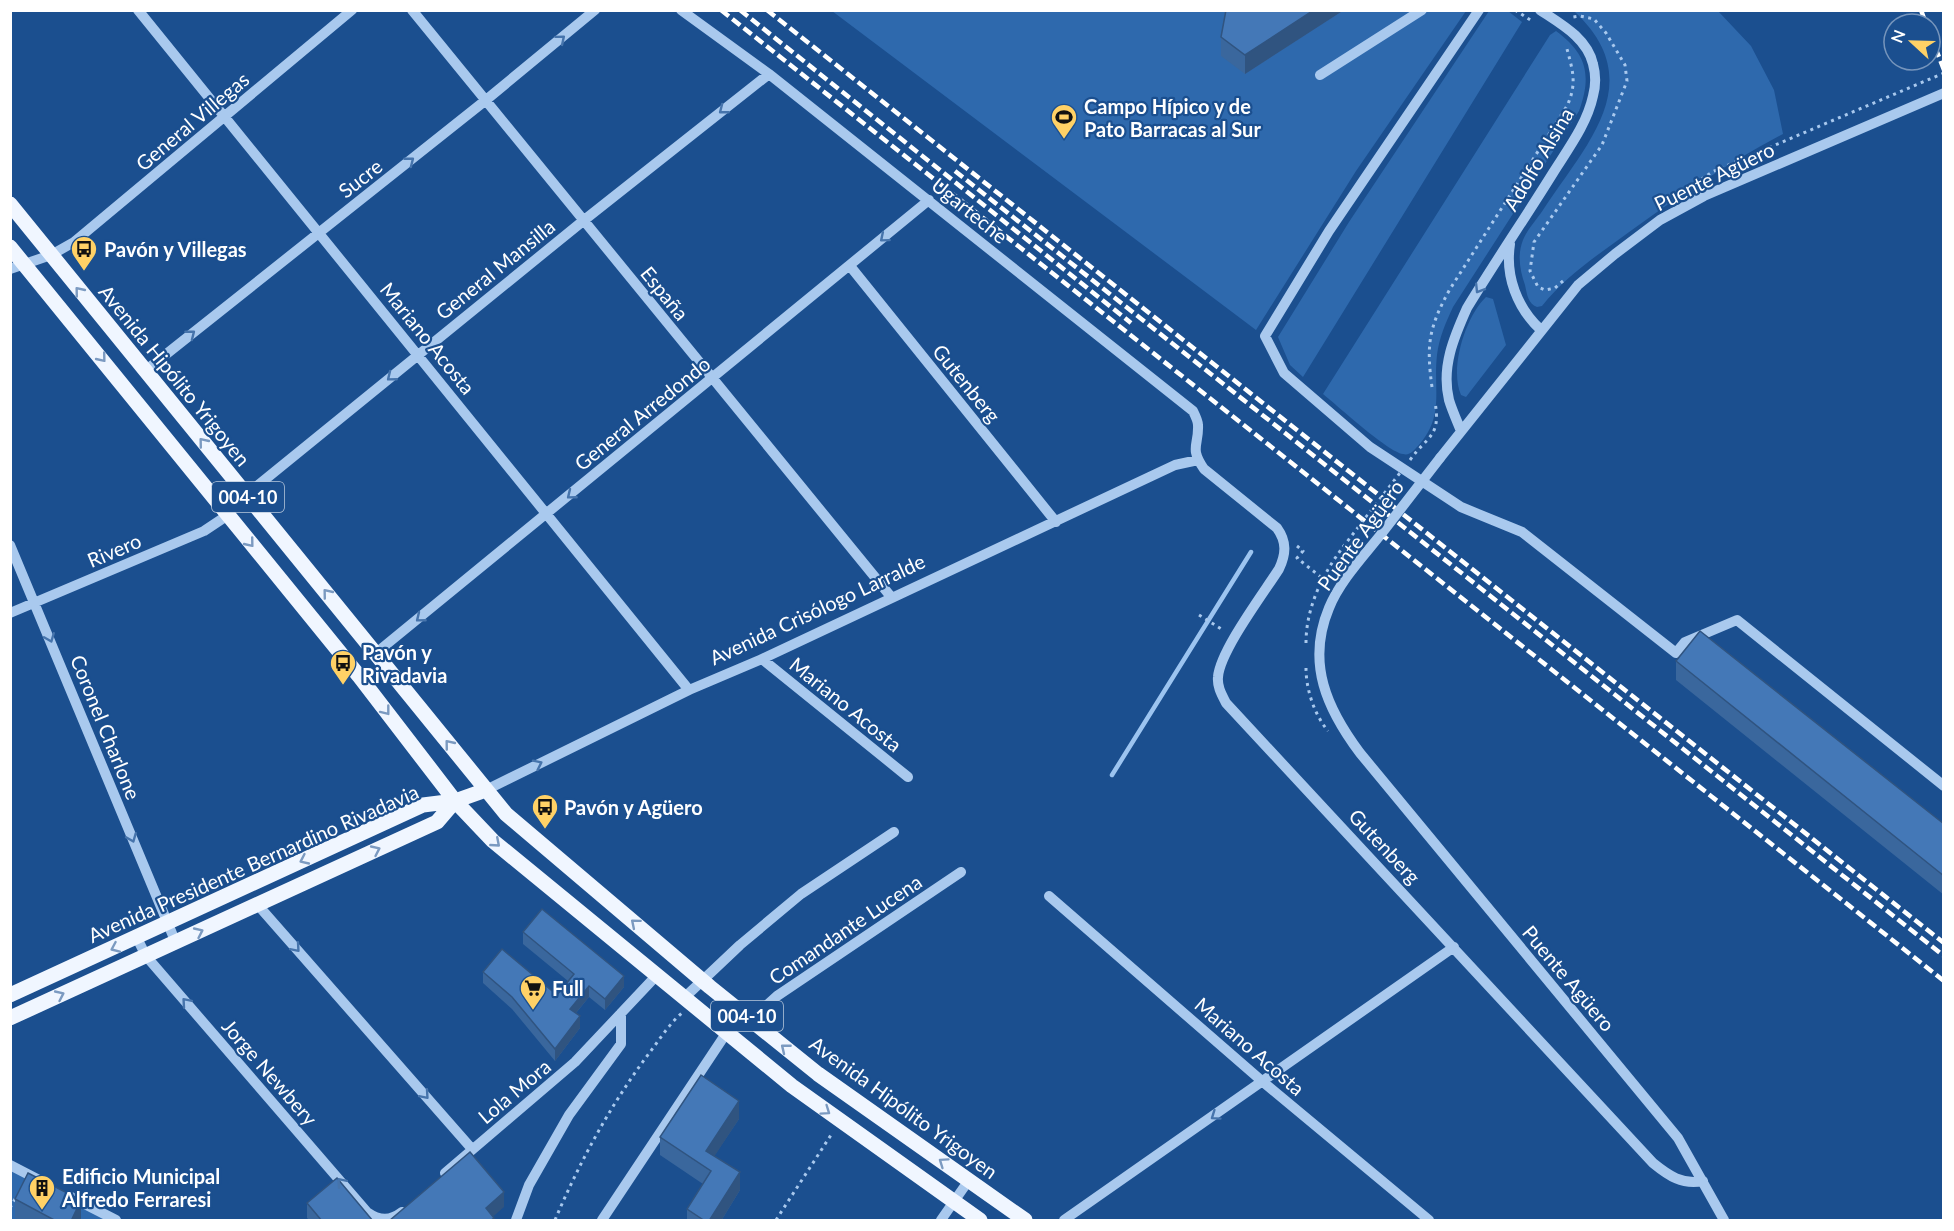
<svg xmlns="http://www.w3.org/2000/svg" width="1954" height="1231" font-family="Lato,sans-serif">
<style>
.green{fill:#2e69ad}
.lines{fill:none;stroke-linecap:round;stroke-linejoin:round}
.stream{stroke:#9cc4f0;stroke-width:4.5}
.path{stroke:#a9c9ee;stroke-width:3;stroke-dasharray:3 4.5;stroke-linecap:butt}
.minor{stroke:#a9c9ee;stroke-width:10}
.major{stroke:#f0f6ff;stroke-width:15}
.rail{stroke:#fff;stroke-width:4.5;stroke-dasharray:10 4.5;stroke-linecap:butt}
.path-bridge{stroke:#a9c9ee;stroke-width:3;stroke-dasharray:3 4.5;stroke-linecap:butt}
.minor-bridge{stroke:#a9c9ee;stroke-width:10}
.wall{fill:#3a679d}
.shaded-wall{fill:#305480}
.building{fill:#4478b7;stroke:#305480;stroke-width:1.5}
.oneway{stroke:#4674ac}
.oneway2{stroke:#7b9ac1}
.labels{text-anchor:middle;dominant-baseline:central;stroke-width:4.5;stroke-linejoin:round;paint-order:stroke}
.shield{fill:#1b4f8f;stroke:#bbcadd;stroke-width:1.5}
.shield-label{font-size:18px;font-weight:bold;fill:#fff}
.poi-label{font-size:20px;font-weight:bold;fill:#fff;stroke:#1b4f8f;text-anchor:start}
.street-label{font-size:20px;fill:#fff;stroke:#1b4f8f}
</style>
<rect width="100%" height="100%" fill="#1b4f8f"/>
<path class="green" d="M 832,11 L 1466,11 L 1356,171 L 1256,330 Z
M 1489,11 L 1508,11 L 1522,22 L 1303,377 L 1290,365 L 1278,337 L 1349,222 Z
M 1574,11 L 1718,11 L 1751,46 L 1774,90 L 1783,134 C 1728,163 1676,198 1625,235 C 1596,256 1565,277 1542,306 L 1537,307 C 1528,304 1527,294 1525,285 C 1520,271 1517,255 1523,240 C 1527,230 1537,219 1543,210 C 1587,143 1650,82 1574,11 Z
M 1556,31 C 1587,54 1592,75 1579,111 L 1453,307 C 1446,322 1439,338 1437,355 C 1433,390 1445,416 1418,446 C 1414,450 1410,456 1403,454 C 1388,452 1338,406 1323,394 L 1550,35 Z
M 1486,297 L 1493,299 L 1506,345 L 1466,397 L 1461,395 C 1449,368 1466,316 1486,297 Z
M 11,1165 L 116,1220 L 11,1220 Z"/>
<g class="lines">
<path class="stream" d="M 1112,775 L 1251,552"/>
<path class="path" d="M 1515,10 L 1532,21
M 1689,188 L 1712,172 L 1944,73
M 1563,281 L 1555,288 L 1545,290 L 1538,287 L 1530,271 L 1534,242 L 1602,145 L 1627,81 L 1625,65 L 1606,33 L 1594,19 L 1580,16 L 1573,17
M 1432,387 C 1426,344 1429,327 1450,289 L 1567,106 C 1578,82 1572,69 1566,45
M 1410,460 C 1428,435 1441,437 1435,402
M 1297,546 L 1303,551 L 1297,558 L 1322,578
M 1199,615 L 1223,630
M 1306,643 C 1306,608 1322,575 1343,547
M 1306,668 C 1306,689 1314,714 1328,731
M 10,1208 L 15,1199
M 555,1220 C 580,1161 611,1104 650,1052 C 660,1039 669,1024 682,1013
M 776,1220 L 831,1135"/>
<path class="minor" d="M 138,10 L 689,690
M 412,10 L 892,598
M 681,10 L 769,74 L 1193,411 C 1195,415 1198,421 1198,425 C 1199,446 1189,447 1204,469 L 1277,528 C 1287,542 1286,554 1279,569 C 1263,594 1220,651 1218,677 C 1217,687 1222,695 1226,703 L 1653,1163 C 1669,1176 1682,1185 1703,1181
M 1479,10 L 1329,231 L 1265,336 L 1284,373 L 1370,447 L 1461,507 L 1522,532 L 1676,653 L 1685,642 L 1737,620 L 1944,786
M 1320,75 L 1422,10
M 1510,244 C 1505,276 1517,308 1541,330
M 850,266 L 1056,522
M 10,269 L 51,255 L 74,242 L 352,10
M 145,371 L 486,100 L 595,10
M 1461,431 C 1457,421 1452,410 1449,400 C 1441,367 1454,337 1467,308 C 1495,262 1525,218 1553,173 C 1568,149 1587,124 1593,96 C 1596,85 1596,75 1593,64 C 1587,38 1561,24 1540,10
M 1440,458 L 1578,285 L 1615,254 L 1660,220 L 1704,196 L 1944,93
M 246,495 L 583,221 L 769,74
M 1382,533 C 1363,557 1340,581 1329,608 C 1306,663 1327,709 1360,753 L 1678,1138 L 1724,1220
M 10,545 L 176,943
M 10,613 L 204,531 L 228,515
M 376,653 L 929,200
M 762,659 L 908,777
M 486,790 L 689,690 L 762,659 L 1175,465 L 1198,460
M 1049,896 L 1263,1082 L 1429,1220
M 257,904 L 472,1149
M 137,938 L 146,956 L 367,1212 C 380,1221 390,1221 402,1212
M 685,997 L 740,945 L 801,894 L 894,832
M 754,1022 L 766,1006 L 777,996 L 961,872
M 10,1165 L 39,1180
M 445,1173 L 575,1062 L 657,975
M 69,1196 L 116,1220
M 516,1220 L 529,1185 L 569,1115 L 621,1044 L 621,1013
M 602,1220 L 727,1032
M 941,1220 L 969,1180
M 1064,1220 L 1454,947"/>
<path class="major" d="M 10,204 L 506,814 L 710,987 L 818,1074 L 1025,1220
M 10,247 L 359,676 L 455,801 L 493,841 L 792,1086 L 980,1220
M 10,995 L 423,805 L 455,801 L 486,790
M 10,1018 L 437,822 L 455,801"/>
<path class="rail" d="M 721,10 L 1944,981
M 740,10 L 1131,323
M 767,10 L 1944,943
M 1921,10 L 1926,24
M 1930,34 L 1944,70
M 955,171 L 1944,956"/>
<path class="path-bridge" d="M 1343,547 L 1403,469"/>
<path class="minor-bridge" d="M 1382,533 L 1440,458"/>
</g>
<path class="wall" d="M 1226,10 L 1344,10 L 1245,74 L 1221,56 L 1221,37 Z
M 1676,661 L 1944,824 L 1944,895 L 1676,680 Z
M 523,932 L 624,987 L 605,1010 L 589,997 L 576,1013 L 580,1028 L 555,1061 L 512,1009 L 483,983 L 483,972 L 557,995 L 568,981 L 523,944 Z
M 739,1119 L 714,1156 L 740,1190 L 721,1221 L 687,1221 L 687,1209 L 703,1184 L 660,1155 L 660,1137 Z
M 15,1199 L 81,1219 L 81,1221 L 19,1221 L 15,1218 Z
M 307,1203 L 373,1221 L 310,1221 L 307,1218 Z"/>
<path class="shaded-wall" d="M 1314,10 L 1344,10 L 1245,74 L 1245,55 Z
M 624,976 L 624,987 L 605,1010 L 605,999 Z
M 589,986 L 589,997 L 570,1020 L 570,1009 Z
M 580,1016 L 580,1028 L 555,1061 L 555,1049 Z
M 739,1101 L 739,1119 L 706,1169 L 706,1151 Z
M 740,1172 L 740,1190 L 721,1221 L 709,1221 Z
M 504,1192 L 504,1207 L 488,1221 L 486,1208 Z
M 81,1200 L 81,1221 L 71,1221 Z"/>
<path class="building" d="M 1226,10 L 1314,10 L 1245,55 L 1221,37 Z
M 1700,631 L 1944,824 L 1944,876 L 1676,661 Z
M 542,909 L 624,976 L 605,999 L 589,986 L 570,1009 L 580,1016 L 555,1049 L 512,997 L 483,972 L 502,949 L 557,995 L 574,974 L 523,932 Z
M 701,1075 L 739,1101 L 706,1151 L 740,1172 L 709,1221 L 705,1221 L 687,1209 L 711,1171 L 660,1137 Z
M 470,1152 L 504,1192 L 486,1208 L 494,1218 L 490,1221 L 389,1221 Z
M 28,1173 L 81,1200 L 71,1221 L 56,1221 L 15,1199 Z
M 337,1178 L 373,1221 L 322,1221 L 307,1203 Z"/>
<defs><path id="oneway-chevron" d="M-2-3.5L2.5 0L-2 3.5" fill="none" stroke-width="1.6" stroke-linecap="round" stroke-linejoin="round" transform="scale(1.5)"/></defs>
<g class="oneway">
<use href="#oneway-chevron" transform="translate(561 39) rotate(-40)"/>
<use href="#oneway-chevron" transform="translate(723 110) rotate(142)"/>
<use href="#oneway-chevron" transform="translate(410 161) rotate(-38)"/>
<use href="#oneway-chevron" transform="translate(884 238) rotate(140)"/>
<use href="#oneway-chevron" transform="translate(1479 289) rotate(122)"/>
<use href="#oneway-chevron" transform="translate(191 334) rotate(-38)"/>
<use href="#oneway-chevron" transform="translate(391 377) rotate(141)"/>
<use href="#oneway-chevron" transform="translate(571 495) rotate(141)"/>
<use href="#oneway-chevron" transform="translate(420 618) rotate(141)"/>
<use href="#oneway-chevron" transform="translate(50 638) rotate(68)"/>
<use href="#oneway-chevron" transform="translate(538 764) rotate(-26)"/>
<use href="#oneway-chevron" transform="translate(132 838) rotate(68)"/>
<use href="#oneway-chevron" transform="translate(296 948) rotate(49)"/>
<use href="#oneway-chevron" transform="translate(186 1002) rotate(-131)"/>
<use href="#oneway-chevron" transform="translate(425 1095) rotate(49)"/>
<use href="#oneway-chevron" transform="translate(1215 1116) rotate(145)"/>
<use href="#oneway-chevron" transform="translate(341 1182) rotate(-131)"/>
</g>
<g class="oneway2">
<use href="#oneway-chevron" transform="translate(79 291) rotate(-129)"/>
<use href="#oneway-chevron" transform="translate(102 358) rotate(51)"/>
<use href="#oneway-chevron" transform="translate(203 442) rotate(-129)"/>
<use href="#oneway-chevron" transform="translate(250 543) rotate(51)"/>
<use href="#oneway-chevron" transform="translate(327 593) rotate(-129)"/>
<use href="#oneway-chevron" transform="translate(386 711) rotate(52)"/>
<use href="#oneway-chevron" transform="translate(449 744) rotate(-129)"/>
<use href="#oneway-chevron" transform="translate(496 843) rotate(41)"/>
<use href="#oneway-chevron" transform="translate(376 850) rotate(-25)"/>
<use href="#oneway-chevron" transform="translate(304 860) rotate(155)"/>
<use href="#oneway-chevron" transform="translate(635 923) rotate(-140)"/>
<use href="#oneway-chevron" transform="translate(199 932) rotate(-25)"/>
<use href="#oneway-chevron" transform="translate(115 948) rotate(156)"/>
<use href="#oneway-chevron" transform="translate(60 995) rotate(-25)"/>
<use href="#oneway-chevron" transform="translate(785 1048) rotate(-141)"/>
<use href="#oneway-chevron" transform="translate(826 1111) rotate(35)"/>
<use href="#oneway-chevron" transform="translate(943 1162) rotate(-145)"/>
</g>
<defs>
<g id="stadium-pin" transform="scale(1.35)"><path d="M0 17L-7.5 6A9.5 9.5 0 1 1 7.5 6Z" fill="#ffd166" stroke="#1b4f8f"/><path d="M0-5a6.5 5 0 1 0 0 10a6.5 5 0 1 0 0-10ZM-3.5-1.8h7v3.6h-7Z" fill="#111"/></g>
<g id="bus-pin" transform="scale(1.35)"><path d="M0 17L-7.5 6A9.5 9.5 0 1 1 7.5 6Z" fill="#ffd166" stroke="#1b4f8f"/><path d="M-5-6H5V4H4V6H2V4H-2V6H-4V4H-5ZM-3.5-4V0h7V-4ZM-3.5 1.2v1.5H-2V1.2ZM2 1.2v1.5H3.5V1.2Z" fill="#111"/></g>
<g id="supermarket-pin" transform="scale(1.35)"><path d="M0 17L-7.5 6A9.5 9.5 0 1 1 7.5 6Z" fill="#ffd166" stroke="#1b4f8f"/><path d="M-6-5.5h2.5l.6 2H6L4.5 2H-2.5L-4.4-4H-6ZM-1.5 3.2a1.3 1.3 0 1 0 .1 0ZM3 3.2a1.3 1.3 0 1 0 .1 0Z" fill="#111"/></g>
<g id="building-pin" transform="scale(1.35)"><path d="M0 17L-7.5 6A9.5 9.5 0 1 1 7.5 6Z" fill="#ffd166" stroke="#1b4f8f"/><path d="M-4-6H4V6H1V3H-1V6H-4ZM-2.5-4.3h1.7v1.8h-1.7ZM.8-4.3h1.7v1.8H.8ZM-2.5-1h1.7V.8h-1.7ZM.8-1h1.7V.8H.8Z" fill="#111"/></g>
</defs>
<g fill-rule="evenodd">
<use href="#stadium-pin" x="1064" y="117"/>
<use href="#bus-pin" x="84" y="249"/>
<use href="#bus-pin" x="343" y="663"/>
<use href="#bus-pin" x="545" y="807"/>
<use href="#supermarket-pin" x="533" y="988"/>
<use href="#building-pin" x="42" y="1188"/>
</g>
<g class="labels">
<g class="shield">
<rect x="212" y="482" width="72" height="30" rx="4.5"/>
<rect x="711" y="1001" width="72" height="30" rx="4.5"/>
</g>
<g class="shield-label">
<text x="248" y="497">004-10</text>
<text x="747" y="1016">004-10</text>
</g>
<g class="poi-label">
<text x="1084" y="106">Campo Hípico y de<tspan x="1084" dy="23">Pato Barracas al Sur</tspan></text>
<text x="104" y="249">Pavón y Villegas</text>
<text x="362" y="652">Pavón y<tspan x="362" dy="23">Rivadavia</tspan></text>
<text x="564" y="807">Pavón y Agüero</text>
<text x="552" y="988">Full</text>
<text x="62" y="1176">Edificio Municipal<tspan x="62" dy="23">Alfredo Ferraresi</tspan></text>
</g>
<g class="street-label">
<text transform="translate(192 121) rotate(-40)">General Villegas</text>
<text transform="translate(1538 159) rotate(-59)">Adolfo Alsina</text>
<text transform="translate(1714 176) rotate(-26)">Puente Agüero</text>
<text transform="translate(360 178) rotate(-38)">Sucre</text>
<text transform="translate(970 210) rotate(39)">Ugarteche</text>
<text transform="translate(495 269) rotate(-39)">General Mansilla</text>
<text transform="translate(665 293) rotate(51)">España</text>
<text transform="translate(428 338) rotate(51)">Mariano Acosta</text>
<text transform="translate(175 375) rotate(51)">Avenida Hipólito Yrigoyen</text>
<text transform="translate(967 383) rotate(51)">Gutenberg</text>
<text transform="translate(642 413) rotate(-39)">General Arredondo</text>
<text transform="translate(1360 535) rotate(-54)">Puente Agüero</text>
<text transform="translate(114 550) rotate(-23)">Rivero</text>
<text transform="translate(817 609) rotate(-25)">Avenida Crisólogo Larralde</text>
<text transform="translate(846 704) rotate(39)">Mariano Acosta</text>
<text transform="translate(106 727) rotate(68)">Coronel Charlone</text>
<text transform="translate(1385 846) rotate(47)">Gutenberg</text>
<text transform="translate(253 863) rotate(-24)">Avenida Presidente Bernardino Rivadavia</text>
<text transform="translate(845 929) rotate(-34)">Comandante Lucena</text>
<text transform="translate(1569 978) rotate(50)">Puente Agüero</text>
<text transform="translate(1250 1046) rotate(41)">Mariano Acosta</text>
<text transform="translate(270 1072) rotate(49)">Jorge Newbery</text>
<text transform="translate(514 1091) rotate(-40)">Lola Mora</text>
<text transform="translate(904 1107) rotate(36)">Avenida Hipólito Yrigoyen</text>
</g>
</g>
<rect width="1954" height="1231" fill="none" stroke="#ffffff" stroke-width="24"/>
<g transform="translate(1912 42) rotate(292)"><circle r="28" fill="#1b4f8f" stroke="#7695bc" stroke-width="1.5"/>
<path d="M0-4.5L10 22L0 15L-10 22Z" fill="#ffd166"/>
<text y="-9" font-size="16" font-weight="bold" text-anchor="middle" fill="#ffffff">N</text>
</g>
</svg>
